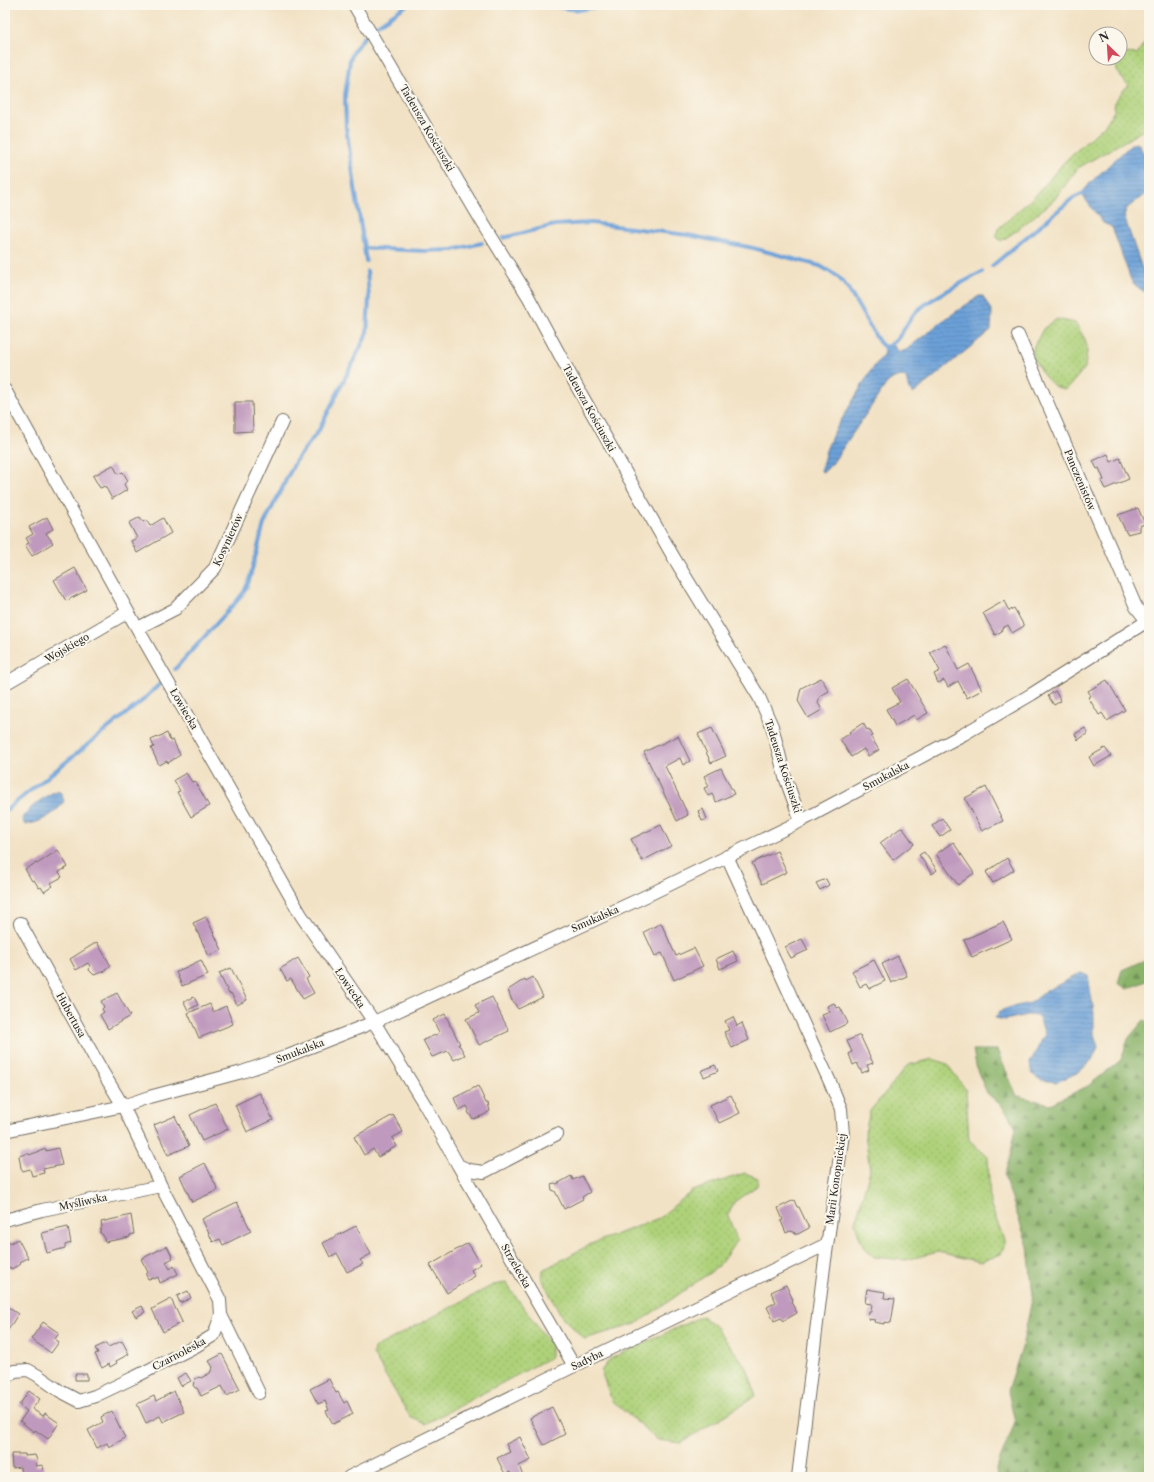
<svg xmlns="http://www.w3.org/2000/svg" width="1154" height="1482" font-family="'Libre Caslon Text',serif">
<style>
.grass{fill:url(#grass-dots);stroke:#6c7e52}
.forest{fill:url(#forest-firs);stroke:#5a6f4a}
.water{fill:url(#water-rules);stroke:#4c6682}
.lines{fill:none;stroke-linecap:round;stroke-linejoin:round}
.stream{stroke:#6ca1d9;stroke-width:4}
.building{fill:#c09abe}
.street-casing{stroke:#716b61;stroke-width:14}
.street{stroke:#fff;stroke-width:12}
.labels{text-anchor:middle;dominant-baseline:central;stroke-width:4;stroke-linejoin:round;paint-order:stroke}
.street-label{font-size:10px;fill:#2b2b2b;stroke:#fbf7ec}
</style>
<defs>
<pattern id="grass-dots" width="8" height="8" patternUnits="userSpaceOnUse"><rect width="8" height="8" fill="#aed179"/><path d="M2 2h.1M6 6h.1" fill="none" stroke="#96b469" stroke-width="1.8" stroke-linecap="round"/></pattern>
<pattern id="forest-firs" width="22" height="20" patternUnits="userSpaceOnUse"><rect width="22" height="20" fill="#8ab369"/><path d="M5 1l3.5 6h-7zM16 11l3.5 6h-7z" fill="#719257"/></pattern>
<pattern id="water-rules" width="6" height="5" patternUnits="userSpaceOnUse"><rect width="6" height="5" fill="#6ca1d9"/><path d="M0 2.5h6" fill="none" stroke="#5983b0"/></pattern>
</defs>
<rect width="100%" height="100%" fill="#fbf7ec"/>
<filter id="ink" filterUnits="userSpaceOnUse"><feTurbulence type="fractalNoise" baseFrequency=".025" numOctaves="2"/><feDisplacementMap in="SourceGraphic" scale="8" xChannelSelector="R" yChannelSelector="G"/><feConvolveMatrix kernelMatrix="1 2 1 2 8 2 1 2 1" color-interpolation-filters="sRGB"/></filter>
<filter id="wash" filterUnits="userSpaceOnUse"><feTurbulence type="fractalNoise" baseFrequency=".012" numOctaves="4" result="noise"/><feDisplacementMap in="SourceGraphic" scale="16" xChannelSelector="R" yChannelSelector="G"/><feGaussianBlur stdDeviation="0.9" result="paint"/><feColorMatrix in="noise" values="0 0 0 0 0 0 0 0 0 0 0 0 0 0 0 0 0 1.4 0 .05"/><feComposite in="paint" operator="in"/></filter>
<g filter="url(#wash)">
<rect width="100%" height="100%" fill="#f2e2c5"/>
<path class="grass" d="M 1149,35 L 1149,130 L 1142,131 L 1078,168 L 1054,200 L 1016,231 L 1001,241 L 996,236 L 998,229 L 1037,194 L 1065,161 L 1105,125 L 1114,111 L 1115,101 L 1128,85 L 1116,70 L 1117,58 L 1120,58 L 1120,54 L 1122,53 L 1137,54 Z
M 1057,319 L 1075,323 L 1085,339 L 1087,351 L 1085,368 L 1066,390 L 1054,386 L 1044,376 L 1032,356 L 1034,346 L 1043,329 Z
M 933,1059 L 947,1064 L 966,1090 L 969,1140 L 988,1157 L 990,1203 L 1005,1243 L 1001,1254 L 981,1262 L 938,1252 L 906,1260 L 874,1257 L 863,1247 L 855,1223 L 870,1170 L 865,1133 L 870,1111 L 908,1065 Z
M 745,1173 L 758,1178 L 757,1186 L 734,1202 L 728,1216 L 737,1240 L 718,1267 L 636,1324 L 584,1339 L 562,1317 L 542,1279 L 543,1270 L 591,1244 L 659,1218 L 692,1191 Z
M 506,1283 L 551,1345 L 551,1357 L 425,1424 L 410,1417 L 373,1354 L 374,1348 L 493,1285 Z
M 702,1316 L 715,1326 L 747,1368 L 756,1396 L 681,1443 L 658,1440 L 612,1401 L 601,1371 L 610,1359 Z"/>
<path class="forest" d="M 1149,958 L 1149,980 L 1127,989 L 1118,983 L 1122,970 Z
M 1144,1020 L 1149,1022 L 1149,1477 L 997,1477 L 996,1469 L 1015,1423 L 1008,1391 L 1022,1347 L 1033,1295 L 1028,1246 L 1004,1176 L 1010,1157 L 1016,1128 L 1004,1108 L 987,1093 L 977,1070 L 973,1050 L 997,1050 L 1017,1096 L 1050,1104 L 1088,1086 L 1121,1060 L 1128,1039 Z"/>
<path class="water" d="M 1136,143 L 1139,144 L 1149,166 L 1149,191 L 1126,209 L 1124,216 L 1146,280 L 1148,291 L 1146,293 L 1135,285 L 1131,280 L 1112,227 L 1103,223 L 1083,196 L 1082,193 L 1091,182 L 1132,144 Z
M 979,296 L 983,296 L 992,312 L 991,330 L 913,394 L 909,390 L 906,378 L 901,376 L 894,378 L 887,383 L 832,464 L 825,471 L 822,472 L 821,470 L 826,450 L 833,434 L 870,372 L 883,355 L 885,346 L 890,344 L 894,346 L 900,352 L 906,350 L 941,322 Z
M 57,791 L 61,793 L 64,801 C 57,814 39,823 25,825 L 22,819 C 25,811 48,793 57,791 Z
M 1081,973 L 1088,976 L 1094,1013 L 1094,1034 L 1098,1047 L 1092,1060 L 1079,1072 L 1057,1082 L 1041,1080 L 1032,1074 L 1030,1063 L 1045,1034 L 1040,1020 L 1037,1016 L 1027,1015 L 1005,1020 L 995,1018 L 1000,1011 L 1011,1007 L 1031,1003 L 1046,991 Z"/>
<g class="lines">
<path class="stream" d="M 545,5 L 578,10 L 608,5
M 374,27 L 407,5
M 365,36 L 354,50 L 350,60 L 345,95 L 346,127 L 366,261
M 503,238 L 555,225 L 591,223 L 687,235 L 753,248 L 820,266 L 837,276 L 847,287 L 879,342 L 884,347 C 899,345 905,324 914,314 C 928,299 964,282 982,272
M 364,248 L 424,251 L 453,250 L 482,243
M 992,266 L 1073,198 L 1084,193
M 175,669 L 236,602 L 244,592 L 249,581 L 264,524 L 295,462 L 319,430 L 367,334 L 369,297 L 367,271
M 5,811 L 142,701 L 162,682"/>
</g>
<g id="blocks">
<path class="building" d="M 235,402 L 252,402 L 253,431 L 235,432 Z
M 1108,454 L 1111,462 L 1120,458 L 1129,479 L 1105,489 L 1101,481 L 1104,480 L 1099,468 L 1097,469 L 1093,461 Z
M 113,465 L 118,474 L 123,472 L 128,481 L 124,484 L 127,490 L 112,499 L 105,486 L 100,488 L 93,476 Z
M 1138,508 L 1145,524 L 1139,526 L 1139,531 L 1127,534 L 1118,515 Z
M 47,517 L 53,529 L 46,533 L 53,543 L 32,556 L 25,545 L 29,543 L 26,538 L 33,534 L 29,527 Z
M 140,517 L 143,522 L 146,520 L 150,526 L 163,518 L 171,533 L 137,553 L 131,541 L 137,538 L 129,523 Z
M 75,568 L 87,590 L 66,601 L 54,580 Z
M 1004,601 L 1009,611 L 1014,608 L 1024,626 L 1012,633 L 1008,625 L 1001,629 L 1002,631 L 995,635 L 983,613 Z
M 945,644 L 958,670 L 969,664 L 982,690 L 967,698 L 958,681 L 948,687 L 944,680 L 938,683 L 934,674 L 940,671 L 930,652 Z
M 821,678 L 829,691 L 820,696 L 818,703 L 822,710 L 808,718 L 798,701 L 801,688 Z
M 908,679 L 928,713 L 916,720 L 914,715 L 895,726 L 886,709 L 900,702 L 892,688 Z
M 1107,680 L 1125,710 L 1107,721 L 1102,713 L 1099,715 L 1088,697 L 1091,696 L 1088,691 Z
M 1055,691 L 1061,701 L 1054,705 L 1048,696 Z
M 863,723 L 867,730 L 869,729 L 873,736 L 871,737 L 879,750 L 868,756 L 864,749 L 851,757 L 840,739 L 850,734 L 849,732 Z
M 712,728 L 726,756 L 711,763 L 698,734 Z
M 1085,728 L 1088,733 L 1078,740 L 1075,734 Z
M 167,733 L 170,741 L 173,740 L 180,755 L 168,763 L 167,761 L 159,765 L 151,748 L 154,747 L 151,740 Z
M 678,736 L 690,761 L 683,765 L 680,758 L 665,766 L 688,815 L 677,821 L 644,752 Z
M 1105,748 L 1111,756 L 1094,766 L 1089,757 Z
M 721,768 L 734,794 L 716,802 L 712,794 L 708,796 L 704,788 L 709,786 L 704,776 Z
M 186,773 L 192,782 L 195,781 L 209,806 L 191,817 L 177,792 L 180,791 L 174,780 Z
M 986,787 L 1003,821 L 982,831 L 965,798 Z
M 703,809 L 707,819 L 702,821 L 698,811 Z
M 942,818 L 950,830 L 940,837 L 932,826 Z
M 661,825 L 671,846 L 642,861 L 631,839 Z
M 902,827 L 914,844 L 893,860 L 880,843 Z
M 953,842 L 974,873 L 958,885 L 936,854 Z
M 58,850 L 68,867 L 59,872 L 62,877 L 51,883 L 53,886 L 44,892 L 41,887 L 39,888 L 34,880 L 32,881 L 25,869 L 36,863 L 37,864 Z
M 777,851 L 787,872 L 762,884 L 752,863 Z
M 924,852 L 937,870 L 932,874 L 919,855 Z
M 1007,858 L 1014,870 L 993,883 L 986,872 Z
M 826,879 L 829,885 L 820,890 L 816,883 Z
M 206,917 L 222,950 L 209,956 L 193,923 Z
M 1003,922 L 1012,939 L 972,957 L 964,940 Z
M 661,923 L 676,956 L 694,948 L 703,966 L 674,980 L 662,953 L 655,956 L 644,932 Z
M 802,939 L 808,950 L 791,958 L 785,947 Z
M 97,942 L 111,966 L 105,969 L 105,971 L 94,975 L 89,970 L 90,966 L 88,963 L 76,970 L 70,959 Z
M 733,951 L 738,961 L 720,969 L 716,959 Z
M 898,956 L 907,976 L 891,983 L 882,964 Z
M 298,958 L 309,977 L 306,979 L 314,993 L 303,999 L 291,979 L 287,981 L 280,969 Z
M 201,960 L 208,975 L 182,986 L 176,972 Z
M 874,960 L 885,981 L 869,989 L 866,984 L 860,987 L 852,971 Z
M 231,968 L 247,1000 L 237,1005 L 231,993 L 229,994 L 219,973 Z
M 533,977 L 543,997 L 518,1009 L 513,1001 L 512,1001 L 508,990 L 525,979 L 526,981 Z
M 117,993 L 130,1016 L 108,1029 L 100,1015 L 104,1012 L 102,1009 L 104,1007 L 101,1001 Z
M 194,997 L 198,1005 L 188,1010 L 184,1002 Z
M 492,997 L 509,1031 L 479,1045 L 466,1019 L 479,1013 L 475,1005 Z
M 834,1003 L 837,1008 L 840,1007 L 848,1023 L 830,1032 L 822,1015 L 830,1012 L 827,1006 Z
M 210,1004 L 213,1012 L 226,1006 L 233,1024 L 199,1038 L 188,1013 Z
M 445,1014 L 450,1024 L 449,1025 L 451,1026 L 460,1044 L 458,1044 L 459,1046 L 460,1046 L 465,1055 L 454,1060 L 448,1051 L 432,1057 L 423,1040 L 438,1034 L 439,1032 L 433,1020 Z
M 733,1017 L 737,1026 L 742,1023 L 749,1040 L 732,1048 L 724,1032 L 729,1030 L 725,1021 Z
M 860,1035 L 873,1063 L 867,1065 L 869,1070 L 862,1073 L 857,1063 L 853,1065 L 849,1054 L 852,1052 L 847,1041 Z
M 715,1065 L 718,1071 L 704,1077 L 701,1071 Z
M 478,1086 L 486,1103 L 488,1103 L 490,1111 L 485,1114 L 484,1115 L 473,1119 L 468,1112 L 469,1110 L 467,1106 L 459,1110 L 454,1098 Z
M 260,1093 L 273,1120 L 247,1132 L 235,1105 Z
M 731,1095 L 740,1113 L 719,1123 L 710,1105 Z
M 215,1103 L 228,1129 L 202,1141 L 190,1115 Z
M 393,1115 L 403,1132 L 392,1138 L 397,1146 L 378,1157 L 373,1149 L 364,1155 L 354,1137 Z
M 175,1116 L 189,1146 L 168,1155 L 154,1125 Z
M 58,1148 L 62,1165 L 43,1169 L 44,1173 L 32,1176 L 30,1169 L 23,1171 L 21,1168 L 19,1156 L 28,1153 L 29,1155 L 46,1149 L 46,1151 Z
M 205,1163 L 218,1190 L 192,1202 L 180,1176 Z
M 571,1176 L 573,1180 L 582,1176 L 590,1192 L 582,1197 L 583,1199 L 564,1209 L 555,1191 L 552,1190 L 551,1184 L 554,1183 L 557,1184 Z
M 794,1200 L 797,1207 L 799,1207 L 809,1228 L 798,1234 L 795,1234 L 794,1232 L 790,1231 L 786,1233 L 781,1221 L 783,1220 L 778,1208 Z
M 237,1202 L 251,1231 L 223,1245 L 220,1239 L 213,1242 L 202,1219 Z
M 131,1215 L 134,1234 L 130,1235 L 130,1237 L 105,1242 L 103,1235 L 100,1233 L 100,1230 L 102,1227 L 101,1222 Z
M 356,1226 L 371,1254 L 360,1260 L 363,1264 L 347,1272 L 337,1253 L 330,1257 L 323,1243 Z
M 68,1227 L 71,1243 L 65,1245 L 65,1248 L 47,1253 L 42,1233 Z
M 18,1239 L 28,1258 L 20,1262 L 21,1264 L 11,1269 L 10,1267 L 5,1270 L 5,1243 L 9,1241 L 10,1243 Z
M 468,1243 L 481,1264 L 471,1270 L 475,1276 L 447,1293 L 430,1265 Z
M 167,1246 L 173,1258 L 166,1262 L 170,1269 L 174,1266 L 178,1274 L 160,1283 L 158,1277 L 154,1279 L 154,1278 L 148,1279 L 146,1275 L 148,1272 L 141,1259 Z
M 786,1285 L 793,1300 L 791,1302 L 797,1313 L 783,1321 L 781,1318 L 774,1321 L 767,1307 L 776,1302 L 771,1292 Z
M 867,1289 L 885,1292 L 884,1298 L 895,1299 L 891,1323 L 884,1322 L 884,1324 L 874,1322 L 875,1320 L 868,1319 L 869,1312 L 871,1312 L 872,1304 L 865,1303 Z
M 188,1291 L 191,1298 L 180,1303 L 177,1296 Z
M 171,1299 L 182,1322 L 163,1332 L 152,1309 Z
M 6,1306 L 18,1314 L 5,1335 L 5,1308 Z
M 142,1306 L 145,1312 L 136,1317 L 132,1311 Z
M 43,1322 L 59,1333 L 55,1339 L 59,1342 L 51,1353 L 31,1339 Z
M 122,1341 L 129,1354 L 116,1361 L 117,1363 L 110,1367 L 109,1364 L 102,1368 L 95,1354 L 98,1353 L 95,1348 L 106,1343 L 108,1347 Z
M 222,1354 L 240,1389 L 227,1396 L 222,1386 L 201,1396 L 197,1388 L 195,1388 L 193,1385 L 195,1379 L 199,1377 L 201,1378 L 210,1373 L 213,1367 L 209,1361 Z
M 186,1373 L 191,1381 L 181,1386 L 177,1378 Z
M 75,1374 L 87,1374 L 87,1380 L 75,1380 Z
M 329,1379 L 336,1393 L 338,1392 L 344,1403 L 347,1401 L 353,1414 L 333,1424 L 326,1411 L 329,1410 L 325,1401 L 318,1404 L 310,1389 Z
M 29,1391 L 40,1399 L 32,1409 L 43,1416 L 45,1413 L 59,1423 L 48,1439 L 35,1430 L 34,1432 L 20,1421 L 27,1411 L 19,1405 Z
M 174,1391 L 184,1412 L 163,1422 L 160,1416 L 146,1423 L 137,1404 L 154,1396 L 156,1401 Z
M 552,1407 L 565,1434 L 544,1445 L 530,1418 Z
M 112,1411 L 125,1438 L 109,1447 L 107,1443 L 97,1448 L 88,1430 L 103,1422 L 101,1417 Z
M 520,1437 L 531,1460 L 519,1466 L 523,1476 L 512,1477 L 510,1472 L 505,1474 L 497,1458 L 510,1452 L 506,1444 Z
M 11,1454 L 25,1454 L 25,1456 L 35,1455 L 37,1460 L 36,1466 L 43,1465 L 44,1477 L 21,1477 L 20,1467 L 12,1468 Z"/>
</g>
</g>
<g filter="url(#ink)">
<use href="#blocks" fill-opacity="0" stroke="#716b61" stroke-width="1"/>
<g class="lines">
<g class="street-casing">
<path id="street" d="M 354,5 L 481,220 L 528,296 L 576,385 L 674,558 L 759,697 L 772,726 L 785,777 L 801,821
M 1018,335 L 1136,607 L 1147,621
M 5,390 L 128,612 L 301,915 L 374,1022 L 425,1105 L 458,1165 L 469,1170 L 484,1172 L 557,1134
M 138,628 L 175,609 L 215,568 L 282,422
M 5,681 L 8,682 L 128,612
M 727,856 L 830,1082 L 841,1109 L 843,1134 L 824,1267 L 798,1477
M 5,1131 L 123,1106 L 149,1097 L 242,1072 L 285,1057 L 374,1022 L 644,897 L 801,821 L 964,734 L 1032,694 L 1149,620
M 458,1165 L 574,1366
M 5,1220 L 42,1210 L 161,1186
M 221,1315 L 259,1393
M 5,1379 L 14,1371 L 28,1370 L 37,1375 L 60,1391 L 79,1401 L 95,1396 L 135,1377 L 196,1346 L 214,1335 L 221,1315 L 220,1300 L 161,1186 L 123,1106 L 102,1071 L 20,923
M 349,1477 L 574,1366 L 827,1244"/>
</g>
<use href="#street" class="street"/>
</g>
</g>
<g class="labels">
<g class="street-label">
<text transform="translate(427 128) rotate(60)">Tadeusza Kościuszki</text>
<text transform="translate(589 408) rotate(61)">Tadeusza Kościuszki</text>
<text transform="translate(1080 480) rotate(67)">Panczenistów</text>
<text transform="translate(228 540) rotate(-65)">Kosynierów</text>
<text transform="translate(67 648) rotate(-30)">Wojskiego</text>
<text transform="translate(184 709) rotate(60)">Łowiecka</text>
<text transform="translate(783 766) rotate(72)">Tadeusza Kościuszki</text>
<text transform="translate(886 776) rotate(-28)">Smukalska</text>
<text transform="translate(595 919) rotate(-24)">Smukalska</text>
<text transform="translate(350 988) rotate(56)">Łowiecka</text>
<text transform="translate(71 1015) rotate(61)">Hubertusa</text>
<text transform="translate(300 1051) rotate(-21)">Smukalska</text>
<text transform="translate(836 1179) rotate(-82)">Marii Konopnickiej</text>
<text transform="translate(83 1202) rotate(-12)">Myśliwska</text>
<text transform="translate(516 1266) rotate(60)">Strzelecka</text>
<text transform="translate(179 1354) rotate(-28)">Czarnoleska</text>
<text transform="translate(587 1360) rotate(-26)">Sadyba</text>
</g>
</g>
<rect width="1154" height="1482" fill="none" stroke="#fbf7ec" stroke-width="20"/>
<g transform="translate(1108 46) rotate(335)"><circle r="19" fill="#fbf7ec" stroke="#a8a59f"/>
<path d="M0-3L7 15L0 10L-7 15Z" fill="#d1495b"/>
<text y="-6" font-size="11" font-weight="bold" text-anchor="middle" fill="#2b2b2b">N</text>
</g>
</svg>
